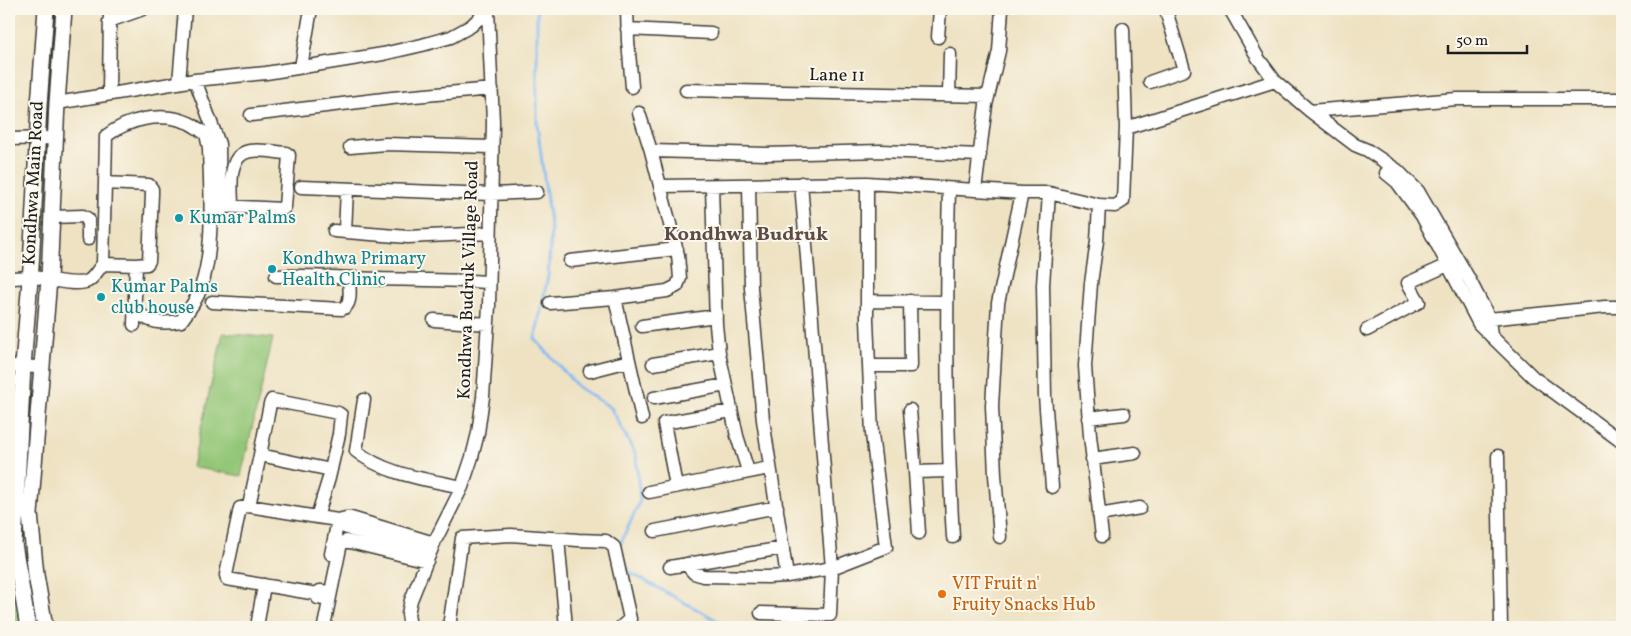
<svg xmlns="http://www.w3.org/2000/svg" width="1631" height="636" font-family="Vollkorn,serif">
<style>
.green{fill:#93c676;stroke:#587149}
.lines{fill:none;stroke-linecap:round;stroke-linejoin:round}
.stream{stroke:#82baf2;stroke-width:3}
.minor-casing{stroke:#3c3a35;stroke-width:15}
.major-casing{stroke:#3c3a35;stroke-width:18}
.minor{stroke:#fff;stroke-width:12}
.major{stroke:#fff;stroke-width:15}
.culture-dot{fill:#0f9aa8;stroke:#fbf7ec;stroke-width:2}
.food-dot{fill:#e8710a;stroke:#fbf7ec;stroke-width:2}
.labels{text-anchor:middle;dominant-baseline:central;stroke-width:4;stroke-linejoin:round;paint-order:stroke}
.street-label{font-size:18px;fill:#1c1c1c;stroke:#fbf7ec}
.culture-label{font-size:18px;fill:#0d838f;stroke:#fbf7ec;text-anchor:start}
.food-label{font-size:18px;fill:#c56008;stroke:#fbf7ec;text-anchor:start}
.quarter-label{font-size:20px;font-weight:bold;fill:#5c4b46;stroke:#fbf7ec}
</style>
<rect width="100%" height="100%" fill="#fbf7ec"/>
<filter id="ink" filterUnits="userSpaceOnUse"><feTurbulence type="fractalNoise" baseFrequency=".02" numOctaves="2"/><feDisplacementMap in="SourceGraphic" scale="10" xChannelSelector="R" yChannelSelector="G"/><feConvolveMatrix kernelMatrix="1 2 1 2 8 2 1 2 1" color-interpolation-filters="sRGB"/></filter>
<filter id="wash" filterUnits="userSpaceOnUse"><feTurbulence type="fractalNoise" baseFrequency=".0096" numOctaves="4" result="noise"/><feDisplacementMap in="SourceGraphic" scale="20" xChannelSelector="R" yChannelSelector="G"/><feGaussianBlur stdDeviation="1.12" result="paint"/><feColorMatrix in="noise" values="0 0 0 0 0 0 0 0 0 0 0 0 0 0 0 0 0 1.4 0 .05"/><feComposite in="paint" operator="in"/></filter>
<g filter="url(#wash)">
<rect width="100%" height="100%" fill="#eee2c2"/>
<path class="green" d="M 223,333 L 273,338 L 241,476 L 192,467 Z
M 9,564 L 15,564 L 22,627 L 9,627 Z"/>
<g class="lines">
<path class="stream" d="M 537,9 L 537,124 L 551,231 L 548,276 L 535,339 L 578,387 L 611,408 L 636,455 L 640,501 L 619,547
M 621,553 L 629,572 L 729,627"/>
</g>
</g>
<g filter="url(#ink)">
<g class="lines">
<g class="minor-casing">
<path id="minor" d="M 627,9 L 628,41 L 632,87
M 1230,9 L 1258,58 L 1275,81 L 1310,111 L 1355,145 L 1367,150 L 1397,170 L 1418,191 L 1469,279 L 1484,308 L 1489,319 L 1491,336
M 109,21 L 143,9
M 627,29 L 711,33
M 1123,29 L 1126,128
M 938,37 L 940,9
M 301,67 L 311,9
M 195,80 L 219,144 L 220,214
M 1150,82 L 1184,70 L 1167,14 L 1168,9
M 179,83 L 185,9
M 686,90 L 988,96
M 109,94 L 110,9
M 949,95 L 950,54
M 57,103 L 195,80 L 266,73 L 383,54 L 422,45 L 451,37 L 471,26 L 489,9
M 1310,111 L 1457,99 L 1622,99
M 639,113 L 651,151
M 251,115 L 392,98 L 492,89
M 9,139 L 55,138
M 350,147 L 386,144 L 491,147
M 1386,173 L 1397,182 L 1422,216 L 1479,324 L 1533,377 L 1622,442
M 105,183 L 106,136 C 128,119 162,111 189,123 C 195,126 200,130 206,134 L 209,148 C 210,191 215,248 201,287 C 197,300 189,310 181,321 C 162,324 150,324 135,310
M 801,183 L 832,568 L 886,547 L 872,434 L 867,320 L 867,183
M 749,185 L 751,288 L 763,420 L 787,576 L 832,568 L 830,615 L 761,613
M 660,186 L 867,183 L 1022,193
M 712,186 L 716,325 L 719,353 L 737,436 L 748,471
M 301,187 L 491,194 L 537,192
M 949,189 C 946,306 946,420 953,537
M 975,190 L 986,105 L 999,51 L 1002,9
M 1049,193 L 1043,285 L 1045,396 L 1052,487
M 1099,205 L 1115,206 L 1123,201 L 1126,128 L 1275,81
M 220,206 L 283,209 L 285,207 L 289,155 L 286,153 C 275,152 261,149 250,151 C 226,155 232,189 232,206
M 51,217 L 83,216 L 88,219 L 88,239
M 334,231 L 408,237 L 490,233
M 345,232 L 347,189
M 570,261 L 677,249
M 276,276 C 310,275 343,278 377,279 C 414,280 452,280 489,282
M 9,278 C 17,278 25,277 33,277 C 47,278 75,287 88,281 C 94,278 98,269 103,264 L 136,265 L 147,264 L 149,261 L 152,194 L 152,189 L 149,185 L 105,183 L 103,264
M 615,298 L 642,418
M 867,301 L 947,302
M 212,302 L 342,309 C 353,305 349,288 349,278
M 550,303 L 615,298 L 667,291 L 677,286 L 680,278 L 678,255 L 651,151 L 767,154 L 881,151 L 980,155
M 434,320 L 488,324
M 1481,323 L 1489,319 L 1605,307 L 1622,307
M 134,325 L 136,265
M 642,326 L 716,316
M 1367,330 L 1419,302 L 1408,283 L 1448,265
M 653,364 L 719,353
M 9,366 L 41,367
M 869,366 L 911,366 L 910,301
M 590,371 L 629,361
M 654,398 L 726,385
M 364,400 L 356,451 C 386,475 425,479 462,487
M 910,410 L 915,472 L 949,471
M 1088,418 L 1124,414
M 260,455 L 270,404 L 272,400 L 338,413 L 341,415 L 339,434 L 329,478 L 317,517 L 249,506 L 240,508 L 226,575 L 227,579 L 317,594 L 320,591 L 323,591 L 325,595 L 324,599 L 318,598 L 317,594
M 1498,456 L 1501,627
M 1092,459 L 1135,453
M 915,472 L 919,533
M 676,486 L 664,423 L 731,411
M 649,492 L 769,468
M 249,506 L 260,455 L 331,470
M 1099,515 L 1140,508
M 317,517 L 338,520 L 346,518 L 351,518 L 434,543
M 338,520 L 344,527 L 352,530 L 431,551
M 655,531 L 777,507
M 1000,537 L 995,475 L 992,406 L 998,303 L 1022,193 L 1049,193 L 1099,205 L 1097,241 L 1091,283 L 1085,366 L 1090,436 L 1102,536
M 558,539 L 566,627
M 331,554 L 338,520
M 686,564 L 694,573 L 703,576 L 767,577 L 787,576
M 670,567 L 783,548
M 324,626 L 341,543 L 346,541 L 427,561
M 257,627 L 264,585
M 410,627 L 408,614 L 411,600 L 434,543 L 462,487 L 472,457 L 478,433 L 483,397 L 489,306 L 493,122 L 488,10
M 449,627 L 462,538 L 511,535 L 578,540 L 606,541 L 614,547 L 630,619 L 621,627"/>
</g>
<g class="major-casing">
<path id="major" d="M 28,627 L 14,544 L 23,366 L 31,267 L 39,106 L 46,9
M 45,627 L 36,575 L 30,514 L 49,279 L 57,103 L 64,9"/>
</g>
<use href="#minor" class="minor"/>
<use href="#major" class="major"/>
</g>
</g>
<g class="culture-dot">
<circle cx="179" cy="218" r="5"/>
<circle cx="272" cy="269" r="5"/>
<circle cx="101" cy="297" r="5"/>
</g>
<circle class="food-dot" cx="942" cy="594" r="5"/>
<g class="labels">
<g class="street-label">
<text transform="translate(837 76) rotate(1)">Lane 11</text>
<text transform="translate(34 183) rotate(-87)">Kondhwa Main Road</text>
<text transform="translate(469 280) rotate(-88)">Kondhwa Budruk Village Road</text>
</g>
<g class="culture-label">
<text x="189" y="218">Kumar Palms</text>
<text x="282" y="259">Kondhwa Primary<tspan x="282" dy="21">Health Clinic</tspan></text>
<text x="111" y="287">Kumar Palms<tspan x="111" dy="21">club house</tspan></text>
</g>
<g class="food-label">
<text x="952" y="584">VIT Fruit n'<tspan x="952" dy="21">Fruity Snacks Hub</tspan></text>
</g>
<g class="quarter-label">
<text x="746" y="235">Kondhwa Budruk</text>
</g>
</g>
<rect width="1631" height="636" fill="none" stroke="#fbf7ec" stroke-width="30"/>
<path d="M1448 45v8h79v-8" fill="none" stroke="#1c1c1c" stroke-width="2.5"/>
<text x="1456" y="45" font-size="15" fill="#1c1c1c" stroke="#fbf7ec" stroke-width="4" paint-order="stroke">50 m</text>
</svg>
